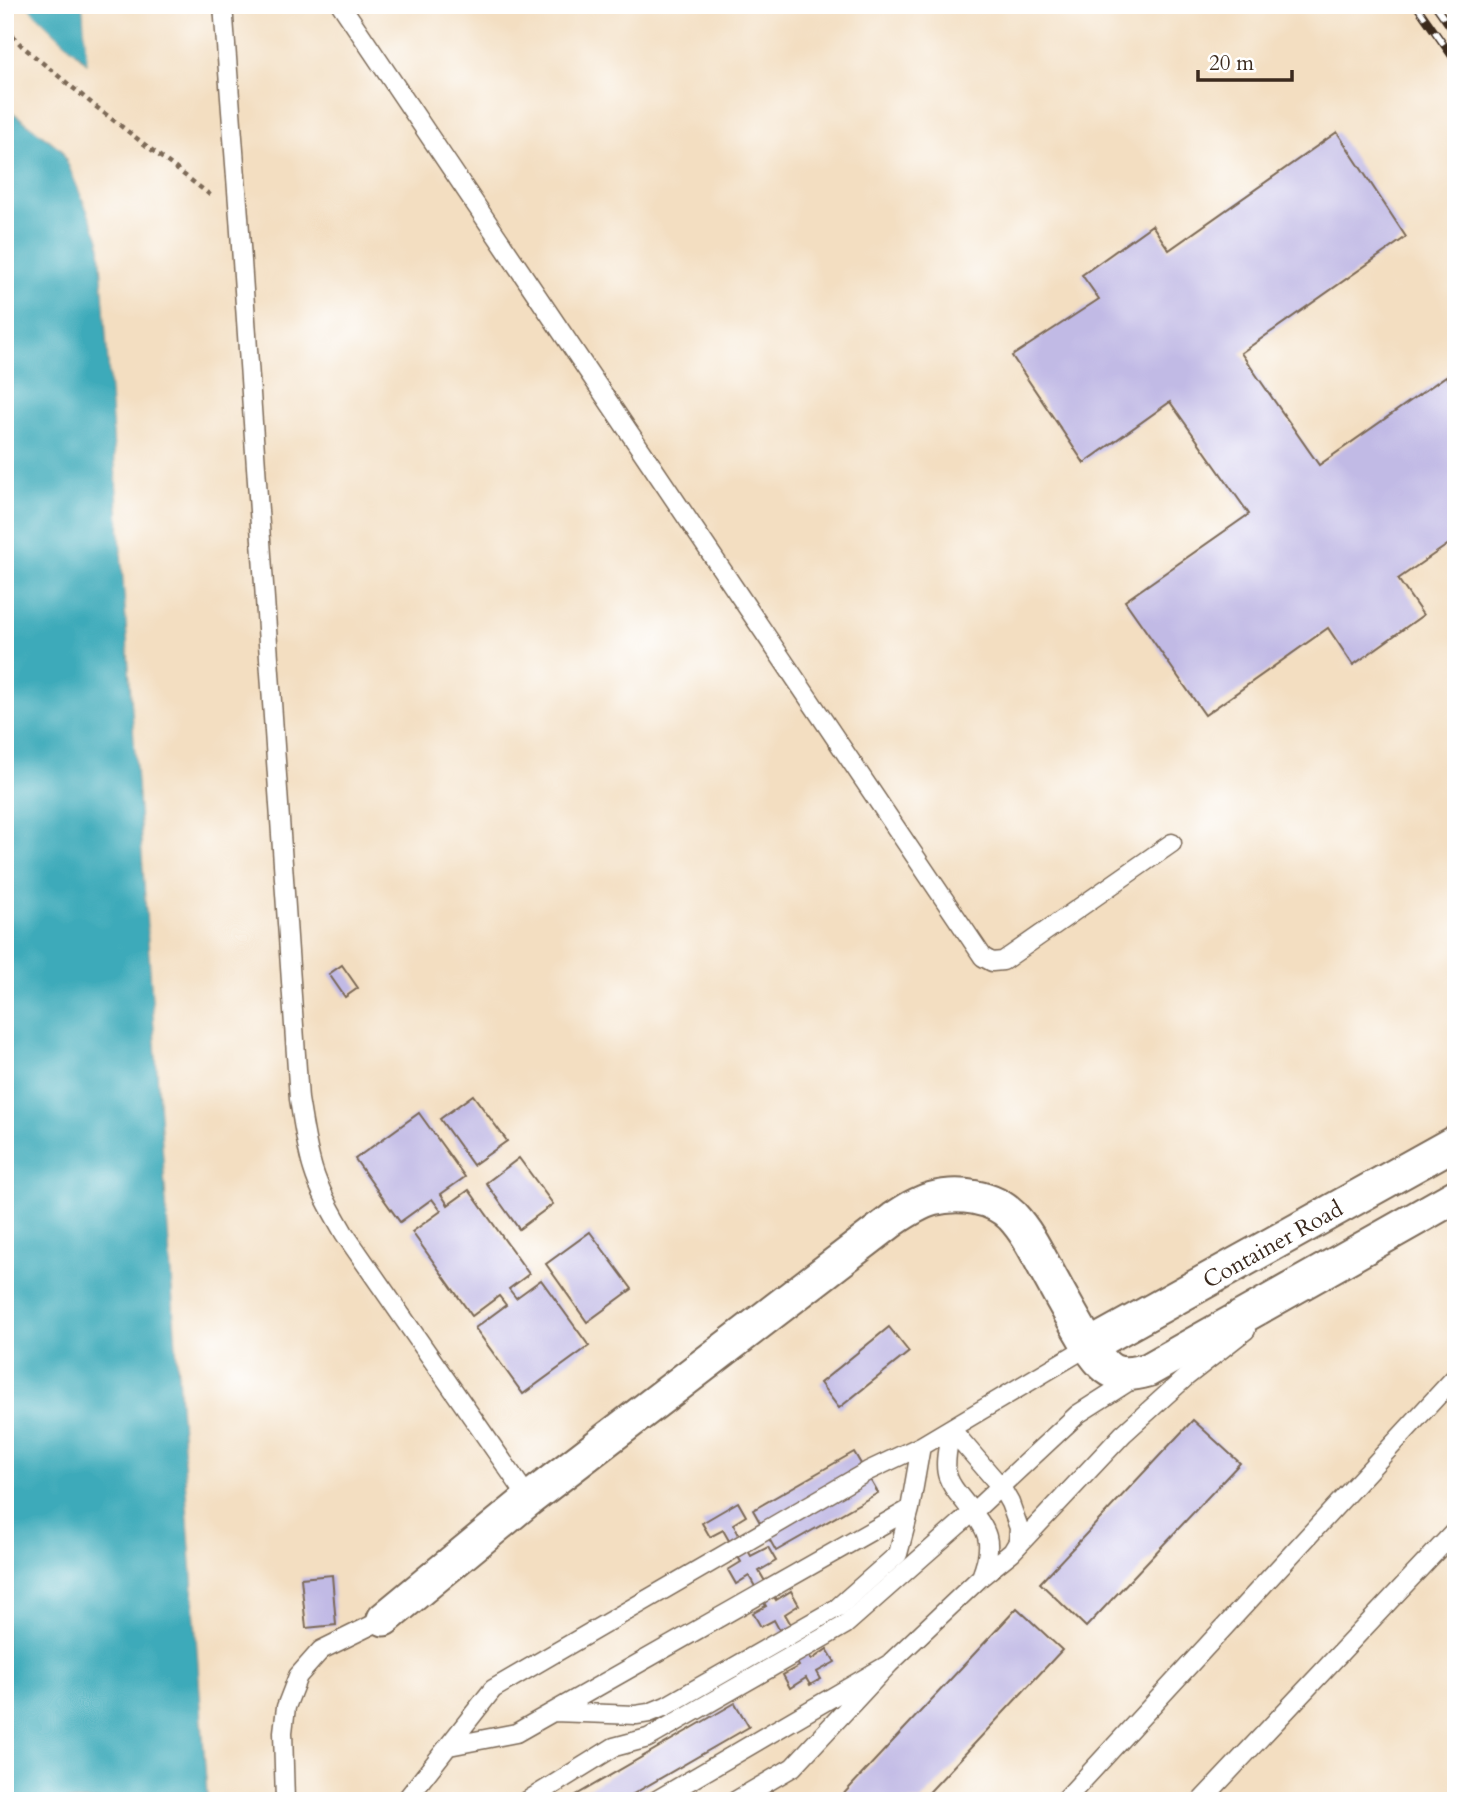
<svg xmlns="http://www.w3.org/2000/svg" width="1461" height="1806" font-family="Cardo,serif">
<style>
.water{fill:#3caaba;stroke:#3c6a6c;stroke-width:2}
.pier{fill:#f3dec1}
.building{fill:#c1bae5}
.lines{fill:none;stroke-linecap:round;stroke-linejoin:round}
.service-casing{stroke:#7b6957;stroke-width:21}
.minor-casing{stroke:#7b6957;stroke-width:37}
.path{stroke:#7b6957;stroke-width:4.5;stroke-dasharray:5 5;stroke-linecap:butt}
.service{stroke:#fff;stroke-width:18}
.minor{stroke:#fff;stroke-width:33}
.rail-casing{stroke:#3b2a1e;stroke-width:8}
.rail{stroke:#fff;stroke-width:5;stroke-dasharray:16;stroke-linecap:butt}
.labels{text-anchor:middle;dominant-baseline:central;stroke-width:5;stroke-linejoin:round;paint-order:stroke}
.street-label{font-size:23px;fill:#3b2a1e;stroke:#fff}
</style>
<rect width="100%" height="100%" fill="#fff"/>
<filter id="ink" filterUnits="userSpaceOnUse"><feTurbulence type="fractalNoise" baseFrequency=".0143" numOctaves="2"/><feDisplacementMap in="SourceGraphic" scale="14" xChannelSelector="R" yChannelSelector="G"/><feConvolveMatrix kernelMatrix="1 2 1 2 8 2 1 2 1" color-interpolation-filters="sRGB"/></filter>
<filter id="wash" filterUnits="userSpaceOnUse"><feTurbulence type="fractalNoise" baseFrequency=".00686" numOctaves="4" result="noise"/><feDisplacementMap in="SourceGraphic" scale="28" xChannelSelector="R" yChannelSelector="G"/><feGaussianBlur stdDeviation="1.57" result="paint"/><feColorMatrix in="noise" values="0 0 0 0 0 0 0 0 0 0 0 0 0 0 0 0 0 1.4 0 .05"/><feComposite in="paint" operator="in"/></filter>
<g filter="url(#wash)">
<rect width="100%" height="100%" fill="#f3dec1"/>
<path class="water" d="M 26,5 L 83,5 L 88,65 L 28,8 Z
M 5,106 L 62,149 L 100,239 L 208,1801 L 5,1801 Z"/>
<path class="pier" d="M 23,5 L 26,5 L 87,64 L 83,5 L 86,5 L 90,68 L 85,68 L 26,11 Z
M 5,103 L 65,147 L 103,239 L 212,1801 L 208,1801 L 100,240 L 62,149 L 5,106 Z"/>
<g id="blocks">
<path class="building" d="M 1337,132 L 1406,237 L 1241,353 L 1319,465 L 1446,376 L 1456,391 L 1456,539 L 1398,579 L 1423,615 L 1353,665 L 1328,628 L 1205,715 L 1125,601 L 1249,514 L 1170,402 L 1084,463 L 1012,356 L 1099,299 L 1082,275 L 1152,225 L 1169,250 Z
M 342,965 L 358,988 L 345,997 L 329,974 Z
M 473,1095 L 507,1141 L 473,1165 L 440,1119 Z
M 419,1113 L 465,1177 L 441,1194 L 448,1205 L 469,1190 L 529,1274 L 509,1289 L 516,1298 L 541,1280 L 589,1346 L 523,1394 L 475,1328 L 506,1305 L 499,1296 L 472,1316 L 412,1232 L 441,1211 L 432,1199 L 400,1222 L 355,1159 Z
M 519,1158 L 553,1204 L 519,1229 L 486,1183 Z
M 590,1232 L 632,1289 L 587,1322 L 546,1264 Z
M 889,1327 L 909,1352 L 839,1408 L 820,1383 Z
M 1193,1420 L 1240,1463 L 1086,1627 L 1040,1583 Z
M 854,1452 L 878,1493 L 776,1551 L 753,1510 Z
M 738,1502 L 746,1516 L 733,1524 L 751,1556 L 768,1547 L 776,1561 L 759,1571 L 776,1600 L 791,1591 L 799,1605 L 785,1614 L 811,1660 L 827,1649 L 835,1662 L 817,1672 L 821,1679 L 810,1685 L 806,1678 L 790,1688 L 783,1675 L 799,1666 L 774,1620 L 761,1627 L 753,1613 L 766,1606 L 749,1576 L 736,1584 L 728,1570 L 741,1562 L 723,1530 L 710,1537 L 702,1523 Z
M 332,1575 L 336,1625 L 306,1628 L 301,1578 Z
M 1017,1608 L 1062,1650 L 921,1801 L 837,1801 Z
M 735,1703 L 749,1727 L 621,1801 L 566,1801 Z"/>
</g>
</g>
<g filter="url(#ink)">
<use href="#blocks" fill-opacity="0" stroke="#7b6957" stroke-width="2"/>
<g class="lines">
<g class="service-casing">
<path id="service" d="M 223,5 L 239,217 L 299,1099 C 303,1122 306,1146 313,1169 C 320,1192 332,1212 344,1233 L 529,1499
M 341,5 L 983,957 L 992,962 L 1003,961 L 1172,843
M 951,1429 C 949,1443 943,1464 948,1477 C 951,1486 957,1493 963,1500 C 987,1530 996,1539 981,1577
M 1012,1552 L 1123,1434 L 1186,1377 L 1246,1330
M 889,1664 L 981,1577 L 1012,1552 L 1018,1542 L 1019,1528 L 1010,1503 L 1001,1487 L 951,1429
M 554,1712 L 636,1715 L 649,1713 L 666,1706 L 837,1608 L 898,1554 L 910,1509
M 449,1746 L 516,1733 L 910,1509 L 921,1446
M 285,1801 L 283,1732 L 286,1707 L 298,1676 L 321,1650 L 384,1619
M 405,1801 L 493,1689 L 868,1471 L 921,1446 L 1089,1346
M 527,1801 L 614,1747 L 648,1738 L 845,1625 L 973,1512 L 1078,1414 L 1136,1377
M 655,1801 L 889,1664 L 793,1767 L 735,1801
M 1064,1801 L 1456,1376
M 1201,1801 L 1456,1530"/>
</g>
<g class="minor-casing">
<g id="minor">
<path id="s1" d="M 1089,1346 L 1456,1142"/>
<path d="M 384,1619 L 529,1499 L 894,1219 C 906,1211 918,1203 932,1199 C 958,1192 992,1196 1012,1216 C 1028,1233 1038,1255 1049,1275 C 1062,1299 1075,1322 1089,1346 C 1107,1372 1115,1379 1148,1370 L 1456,1196"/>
</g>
</g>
<path class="path" d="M 5,28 L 22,46 L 95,106 L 214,198"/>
<use href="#service" class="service"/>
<use href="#minor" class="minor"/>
<g class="rail-casing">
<path id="rail" d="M 1416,5 L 1456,62
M 1435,5 L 1456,35"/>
</g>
<use href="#rail" class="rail"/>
</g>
</g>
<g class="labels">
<g class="street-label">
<text stroke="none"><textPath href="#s1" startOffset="210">Container Road</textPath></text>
</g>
</g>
<rect width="1461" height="1806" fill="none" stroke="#fff" stroke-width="28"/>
<path d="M1198 70v10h94v-10" fill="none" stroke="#3b2a1e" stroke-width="3.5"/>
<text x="1209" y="70" font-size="21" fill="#3b2a1e" stroke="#ffffff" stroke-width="5" paint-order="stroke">20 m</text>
</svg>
